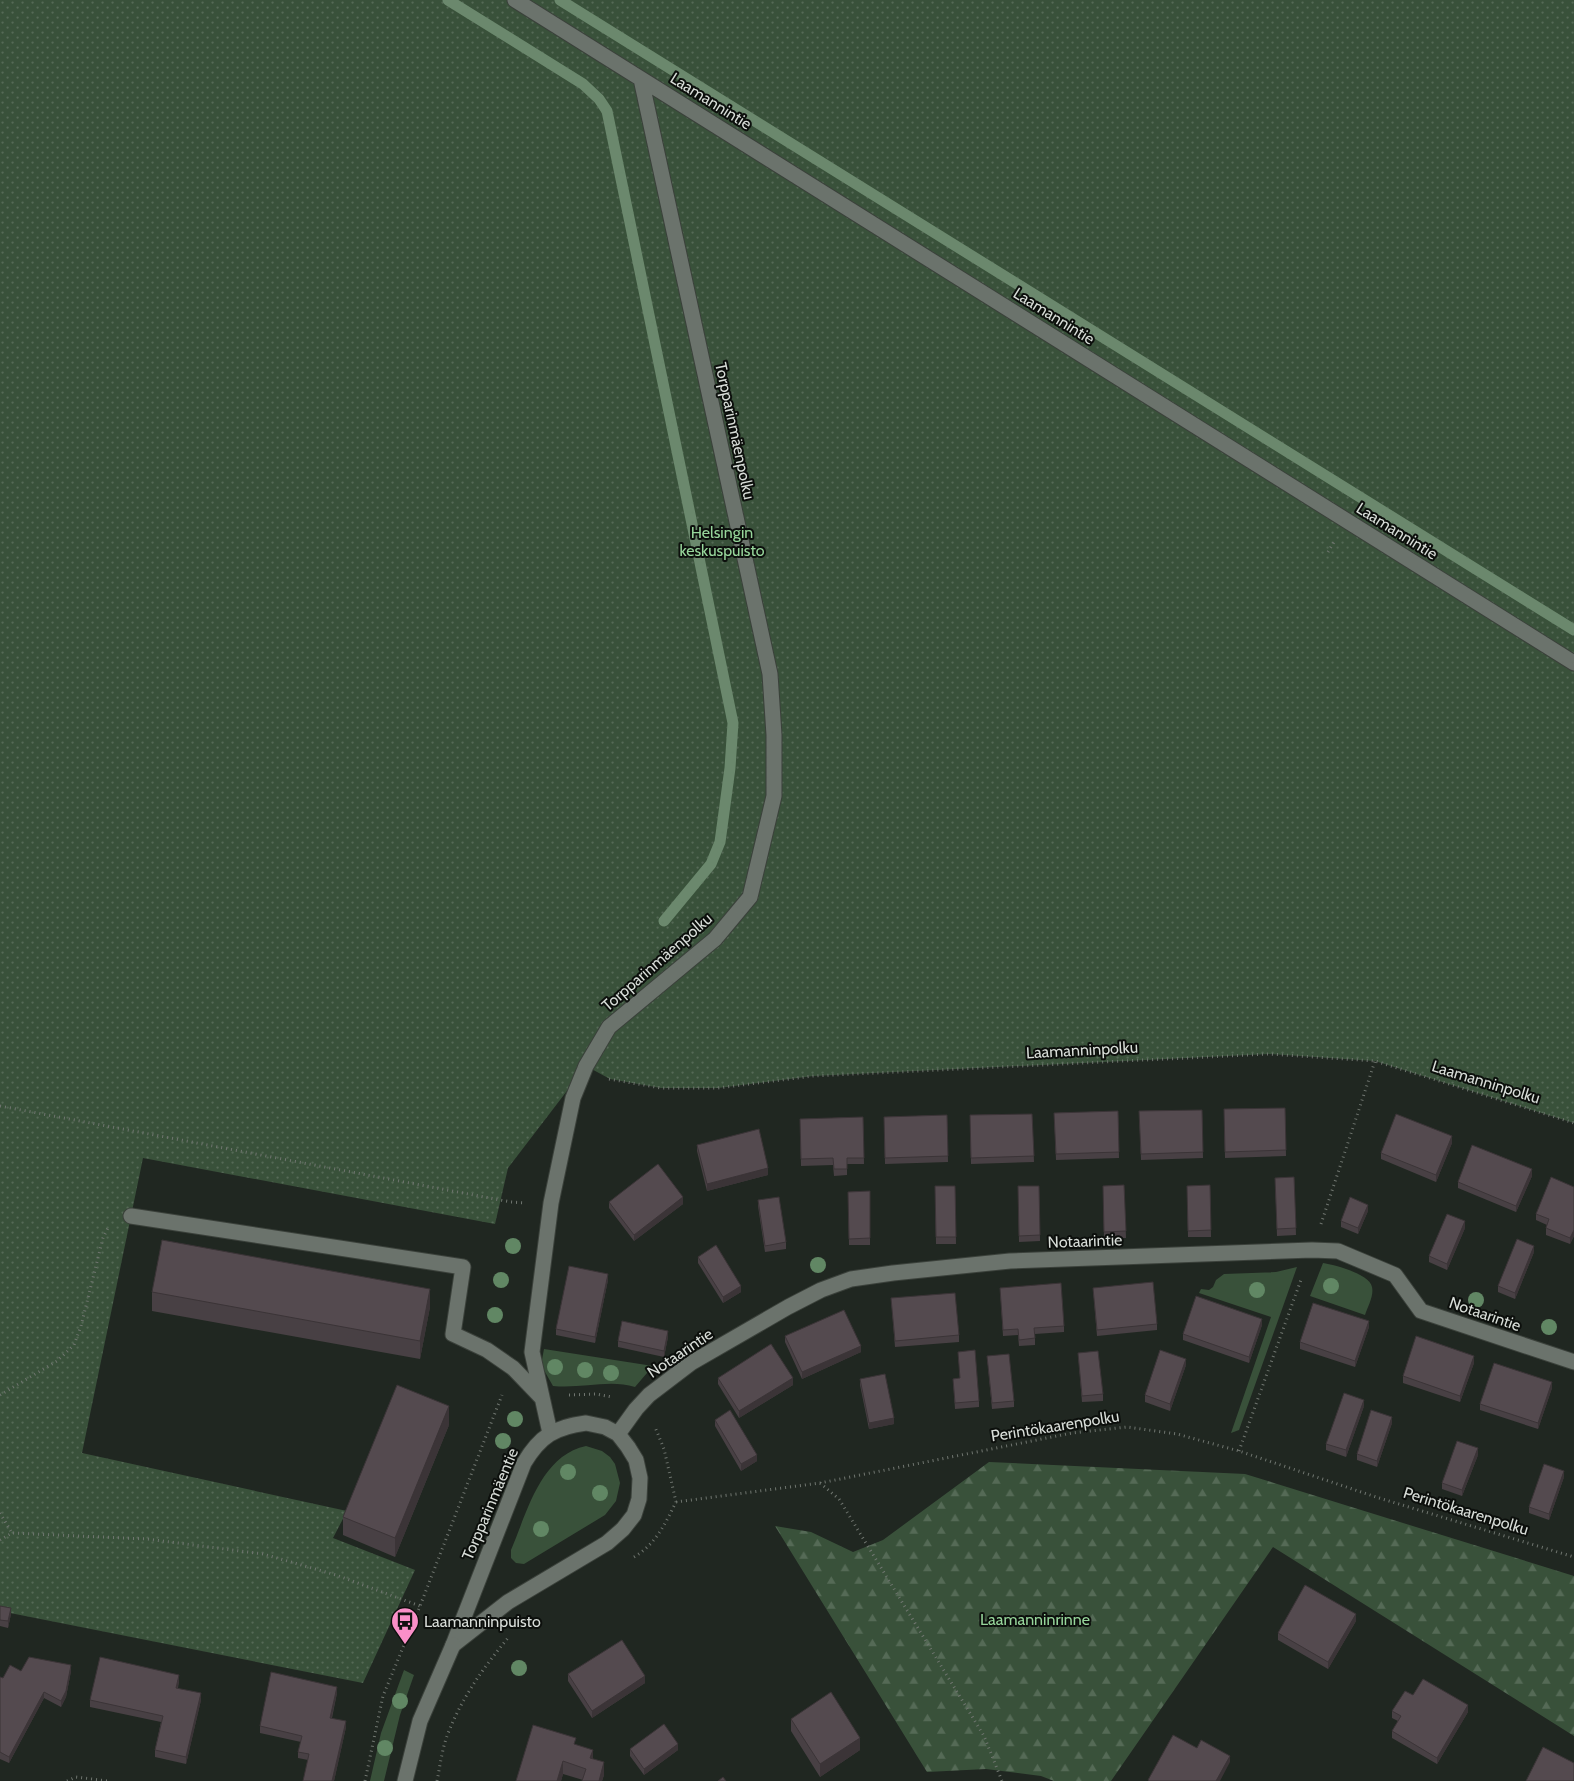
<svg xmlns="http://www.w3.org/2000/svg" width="1574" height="1781" font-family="Cabin,sans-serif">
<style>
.grass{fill:#39513a}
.forest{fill:url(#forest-firs)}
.park{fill:url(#park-dots)}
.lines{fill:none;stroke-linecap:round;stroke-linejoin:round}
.stream{stroke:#6b886d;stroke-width:11}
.lane-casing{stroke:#3b413b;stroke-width:17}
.street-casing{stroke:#3b413b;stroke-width:17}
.secondary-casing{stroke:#3b413b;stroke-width:17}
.path{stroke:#707670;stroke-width:3;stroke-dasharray:1 4;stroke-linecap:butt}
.lane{stroke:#6b736c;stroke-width:15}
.street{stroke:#6b736c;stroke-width:15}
.secondary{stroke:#6b736c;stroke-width:15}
.tree{fill:#618764}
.wall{fill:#484044}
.shaded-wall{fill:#3b3437}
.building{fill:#544a4f;stroke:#3b3437}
.labels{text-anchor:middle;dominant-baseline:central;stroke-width:4;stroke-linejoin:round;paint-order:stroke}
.street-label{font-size:16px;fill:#d8ddd8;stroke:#0c0f0c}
.park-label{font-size:16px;fill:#97d69b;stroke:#0c0f0c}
.poi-label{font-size:16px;fill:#d8ddd8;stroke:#0c0f0c;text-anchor:start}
</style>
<defs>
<pattern id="forest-firs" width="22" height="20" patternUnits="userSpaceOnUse" patternTransform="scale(1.25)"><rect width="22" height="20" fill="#39513a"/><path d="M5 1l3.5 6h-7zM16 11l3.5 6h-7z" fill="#556a56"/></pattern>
<pattern id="park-dots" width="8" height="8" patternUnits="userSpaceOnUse" patternTransform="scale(1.25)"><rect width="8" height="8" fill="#39513a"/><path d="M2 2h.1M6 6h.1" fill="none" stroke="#556a56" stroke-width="1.8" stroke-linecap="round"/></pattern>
</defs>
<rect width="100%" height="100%" fill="#202721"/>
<path class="grass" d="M 1323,1263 C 1335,1265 1370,1274 1372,1287 C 1374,1296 1368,1306 1365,1315 L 1310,1296 Z
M 1297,1267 L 1239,1430 L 1231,1433 L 1271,1317 L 1199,1293 L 1201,1289 L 1209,1290 L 1213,1287 L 1216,1280 L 1224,1274 L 1276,1272 Z
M 544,1349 L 653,1366 L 635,1387 C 609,1379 581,1389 553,1386 L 541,1365 Z
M 586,1446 L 602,1451 L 610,1457 L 615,1464 L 620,1483 L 616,1501 L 605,1515 L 524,1564 L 516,1563 L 511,1558 L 511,1550 C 527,1513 540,1456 586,1446 Z
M 404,1670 L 414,1675 L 400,1715 L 384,1781 L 370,1781 L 381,1733 Z"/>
<path class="forest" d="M 989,1462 L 1245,1474 L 1574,1576 L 1574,1736 L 1273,1547 L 1111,1781 L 1054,1781 L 1041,1776 L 986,1769 L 927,1772 L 775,1526 L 811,1532 L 853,1552 L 883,1540 Z"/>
<path class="park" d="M 0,0 L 1574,0 L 1574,1123 L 1375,1061 L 1269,1054 L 813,1076 L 718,1088 L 661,1088 L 610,1079 L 586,1066 L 508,1168 L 495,1224 L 143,1158 L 82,1453 L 347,1511 L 333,1538 L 415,1570 L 363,1683 L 0,1611 Z"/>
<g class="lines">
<path class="stream" d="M 448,0 L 583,84 L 599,99 L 607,111 L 733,723 L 730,768 L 720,842 L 711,864 L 664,921
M 560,0 L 1574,630"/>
<g class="lane-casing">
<path id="lane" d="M 515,0 L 1574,663
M 131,1216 L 463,1267 L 453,1334 L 487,1350 L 513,1368 L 541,1397
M 550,1433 L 532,1352 L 551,1203 L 573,1098 L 586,1066 L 609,1027 L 715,939 L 750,897 L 774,796 L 774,735 L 770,674 L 641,79"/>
</g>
<g class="street-casing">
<path id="street" d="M 586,1423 L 605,1427 L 618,1434 L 628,1447 L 636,1460 L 640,1478 L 639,1499 L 634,1515 L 623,1529 L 607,1543 L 508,1602 L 453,1645 L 524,1463 C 540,1436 555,1427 586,1423 Z
M 618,1434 L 636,1409 L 649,1395 L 691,1363 L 788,1307 L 821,1290 L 851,1279 L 893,1273 L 1010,1261 L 1312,1250 L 1338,1251 L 1395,1275 L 1421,1311 L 1574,1362"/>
</g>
<g class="secondary-casing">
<path id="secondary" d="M 405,1781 L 420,1721 L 453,1645"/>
</g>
<path class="path" d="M 1328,552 L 1334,542
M 609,1079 L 661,1088 L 718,1088 L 813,1076 L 1269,1054 L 1375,1061 L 1574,1123
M 0,1106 L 511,1202 L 525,1203
M 1321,1224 L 1375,1061
M 0,1395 L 57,1361 L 74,1345 L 81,1326 L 103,1238 L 108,1228
M 569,1395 L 596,1394 L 612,1397
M 1239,1451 L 1302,1277
M 820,1483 L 839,1499 L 984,1736 L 1002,1781
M 676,1502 L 820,1483 L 1072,1433 L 1127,1427 L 1177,1434 L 1239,1451 L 1379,1498 L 1574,1557
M 0,1513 L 12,1533
M 0,1540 L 12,1533 L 147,1539 L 263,1554 L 336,1575 L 420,1606
M 634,1557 C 656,1544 665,1524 676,1502 L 664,1449 L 655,1427
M 67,1781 L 76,1777 L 108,1781
M 365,1781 L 383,1696 L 420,1606 L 502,1395
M 437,1781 C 440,1766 442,1750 447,1736 C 461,1699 483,1668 508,1638"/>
<use href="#lane" class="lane"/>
<use href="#street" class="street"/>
<use href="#secondary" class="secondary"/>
</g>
<g class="tree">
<circle cx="513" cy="1246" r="8"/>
<circle cx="818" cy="1265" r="8"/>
<circle cx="501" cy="1280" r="8"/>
<circle cx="1331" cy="1286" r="8"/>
<circle cx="1257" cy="1290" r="8"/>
<circle cx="1476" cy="1300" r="8"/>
<circle cx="495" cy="1315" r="8"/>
<circle cx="1549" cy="1327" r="8"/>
<circle cx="555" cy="1367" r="8"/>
<circle cx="585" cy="1370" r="8"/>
<circle cx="611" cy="1373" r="8"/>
<circle cx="515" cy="1419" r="8"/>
<circle cx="503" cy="1441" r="8"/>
<circle cx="568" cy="1472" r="8"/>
<circle cx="600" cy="1493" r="8"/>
<circle cx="541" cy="1529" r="8"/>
<circle cx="519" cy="1668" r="8"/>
<circle cx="400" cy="1701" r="8"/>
<circle cx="385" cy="1748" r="8"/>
</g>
<path class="wall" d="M 1285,1108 L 1286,1156 L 1225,1158 L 1224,1109 Z
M 1202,1110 L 1203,1158 L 1141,1160 L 1139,1111 Z
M 1118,1111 L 1119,1158 L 1056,1160 L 1054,1113 Z
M 1032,1114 L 1034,1162 L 971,1164 L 970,1115 Z
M 947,1115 L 948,1162 L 885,1164 L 884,1117 Z
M 863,1117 L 864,1164 L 847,1164 L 847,1175 L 834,1176 L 833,1165 L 801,1166 L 800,1119 Z
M 1452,1143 L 1436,1182 L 1381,1159 L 1381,1153 Z
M 697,1145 L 768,1175 L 707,1191 L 697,1151 Z
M 1532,1176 L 1516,1212 L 1458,1188 L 1458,1182 Z
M 1294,1177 L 1296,1235 L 1277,1236 L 1275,1178 Z
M 1124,1185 L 1126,1238 L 1104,1238 L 1103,1186 Z
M 1210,1185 L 1211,1237 L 1188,1237 L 1187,1186 Z
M 935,1186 L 955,1186 L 956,1244 L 936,1244 Z
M 1018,1186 L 1039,1186 L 1040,1241 L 1019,1242 Z
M 1574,1187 L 1574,1236 L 1570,1244 L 1546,1235 L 1546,1228 L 1547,1225 L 1536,1220 L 1536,1214 Z
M 870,1191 L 870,1245 L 849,1245 L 848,1192 Z
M 758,1200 L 786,1242 L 786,1249 L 765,1252 L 758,1206 Z
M 609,1202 L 683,1204 L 634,1241 L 609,1208 Z
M 1368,1211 L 1358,1234 L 1341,1227 L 1341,1221 Z
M 1465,1228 L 1447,1270 L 1429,1262 L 1429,1256 Z
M 1534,1252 L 1515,1299 L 1498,1292 L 1498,1286 Z
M 698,1257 L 741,1292 L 723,1303 L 698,1263 Z
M 608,1280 L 595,1343 L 556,1335 L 556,1329 Z
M 1000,1288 L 1064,1326 L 1064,1332 L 1035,1334 L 1035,1345 L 1019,1346 L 1018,1335 L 1003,1336 Z
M 1093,1288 L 1157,1324 L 1157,1330 L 1097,1336 Z
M 152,1292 L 430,1307 L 420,1359 L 152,1311 Z
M 891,1298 L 959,1335 L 959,1342 L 895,1347 Z
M 1262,1325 L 1249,1363 L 1183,1340 L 1183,1334 Z
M 1369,1327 L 1355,1367 L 1300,1349 L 1300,1342 Z
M 785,1336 L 861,1352 L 802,1379 L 785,1342 Z
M 668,1337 L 664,1357 L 618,1347 L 618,1341 Z
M 958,1352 L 979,1401 L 979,1407 L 955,1409 L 953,1379 L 960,1378 Z
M 1078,1353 L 1103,1394 L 1103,1401 L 1082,1402 Z
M 987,1356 L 1014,1401 L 1014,1407 L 992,1409 Z
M 1474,1363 L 1460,1402 L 1403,1383 L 1403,1376 Z
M 1186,1365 L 1170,1411 L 1145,1402 L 1145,1395 Z
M 718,1378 L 793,1385 L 739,1418 L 718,1384 Z
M 860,1379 L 894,1424 L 869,1429 L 860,1385 Z
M 1552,1388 L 1538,1429 L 1480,1410 L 1480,1404 Z
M 1364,1406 L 1346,1457 L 1326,1450 L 1326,1444 Z
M 715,1420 L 757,1461 L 741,1471 L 715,1426 Z
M 1392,1423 L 1377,1467 L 1357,1460 L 1357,1454 Z
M 449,1425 L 395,1557 L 343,1535 L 343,1517 Z
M 1478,1455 L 1462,1496 L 1442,1489 L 1442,1483 Z
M 1564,1477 L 1549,1520 L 1529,1513 L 1529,1507 Z
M 0,1606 L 11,1614 L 8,1628 L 0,1626 Z
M 1356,1621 L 1328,1669 L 1278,1640 L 1278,1633 Z
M 21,1671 L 71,1671 L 66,1697 L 61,1707 L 44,1698 L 9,1763 L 0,1759 L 0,1677 L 3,1678 Z
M 568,1674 L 645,1683 L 592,1718 L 568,1681 Z
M 179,1681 L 178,1688 L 201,1700 L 186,1764 L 155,1757 L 155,1750 L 161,1722 L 90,1707 L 90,1700 Z
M 337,1693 L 332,1718 L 346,1727 L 334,1781 L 303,1781 L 308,1760 L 298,1758 L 298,1752 L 301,1742 L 260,1733 L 260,1726 Z
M 1413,1695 L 1468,1712 L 1437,1764 L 1392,1738 L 1392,1731 L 1398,1721 L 1392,1718 L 1392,1711 Z
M 791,1719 L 860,1750 L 820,1777 L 791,1731 Z
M 576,1745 L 593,1759 L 604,1775 L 602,1781 L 582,1781 L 583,1780 L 563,1774 L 561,1781 L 516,1781 Z
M 630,1749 L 678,1750 L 644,1775 L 630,1756 Z"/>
<path class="shaded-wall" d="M 1452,1136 L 1452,1143 L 1436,1182 L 1436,1175 Z
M 768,1168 L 768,1175 L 707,1191 L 707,1184 Z
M 1532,1169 L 1532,1176 L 1516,1212 L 1516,1206 Z
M 683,1197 L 683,1204 L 634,1241 L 634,1235 Z
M 1368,1205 L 1368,1211 L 1358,1234 L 1358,1228 Z
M 1465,1221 L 1465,1228 L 1447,1270 L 1447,1264 Z
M 1574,1229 L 1574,1236 L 1570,1244 L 1570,1238 Z
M 1534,1246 L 1534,1252 L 1515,1299 L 1515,1293 Z
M 608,1274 L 608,1280 L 595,1343 L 595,1337 Z
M 741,1286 L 741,1292 L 723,1303 L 723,1297 Z
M 430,1289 L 430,1307 L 420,1359 L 420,1341 Z
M 1262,1319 L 1262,1325 L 1249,1363 L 1249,1357 Z
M 1369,1321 L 1369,1327 L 1355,1367 L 1355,1361 Z
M 668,1331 L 668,1337 L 664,1357 L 664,1351 Z
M 861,1346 L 861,1352 L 802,1379 L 802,1372 Z
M 1474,1356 L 1474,1363 L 1460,1402 L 1460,1396 Z
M 1186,1359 L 1186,1365 L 1170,1411 L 1170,1404 Z
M 793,1378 L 793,1385 L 739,1418 L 739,1411 Z
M 1552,1382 L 1552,1388 L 1538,1429 L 1538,1423 Z
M 1364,1400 L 1364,1406 L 1346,1457 L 1346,1450 Z
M 449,1406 L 449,1425 L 395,1557 L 395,1538 Z
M 1392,1417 L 1392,1423 L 1377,1467 L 1377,1461 Z
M 894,1418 L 894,1424 L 869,1429 L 869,1423 Z
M 1478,1448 L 1478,1455 L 1462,1496 L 1462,1490 Z
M 757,1455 L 757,1461 L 741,1471 L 741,1464 Z
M 1564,1471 L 1564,1477 L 1549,1520 L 1549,1514 Z
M 11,1608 L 11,1614 L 8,1628 L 8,1621 Z
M 1356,1614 L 1356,1621 L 1328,1669 L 1328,1662 Z
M 71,1665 L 71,1671 L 66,1697 L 61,1707 L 61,1701 Z
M 179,1675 L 179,1681 L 176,1694 L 176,1688 Z
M 645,1676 L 645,1683 L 592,1718 L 592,1711 Z
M 337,1687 L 337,1693 L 330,1724 L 330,1718 Z
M 44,1692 L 44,1698 L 9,1763 L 9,1757 Z
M 201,1693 L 201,1700 L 186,1764 L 186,1757 Z
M 1468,1705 L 1468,1712 L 1437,1764 L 1437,1758 Z
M 346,1721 L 346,1727 L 334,1781 L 332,1781 Z
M 860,1738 L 860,1750 L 820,1777 L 820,1764 Z
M 678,1744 L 678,1750 L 644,1775 L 644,1769 Z
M 593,1750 L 593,1763 L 590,1758 Z
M 1230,1756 L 1230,1762 L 1220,1781 L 1216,1781 Z
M 563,1761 L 563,1774 L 561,1781 L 557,1781 Z
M 604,1762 L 604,1775 L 602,1781 L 599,1781 Z"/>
<path class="building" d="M 1285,1108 L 1286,1150 L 1225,1152 L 1224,1109 Z
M 1202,1110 L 1203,1152 L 1141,1154 L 1139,1111 Z
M 1118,1111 L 1119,1152 L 1056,1154 L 1054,1113 Z
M 1032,1114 L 1034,1156 L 971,1158 L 970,1115 Z
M 1396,1114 L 1452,1136 L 1436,1175 L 1381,1153 Z
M 947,1115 L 948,1156 L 885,1158 L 884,1117 Z
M 863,1117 L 864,1158 L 847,1158 L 847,1169 L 834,1169 L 833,1158 L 801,1159 L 800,1119 Z
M 759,1129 L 768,1168 L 707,1184 L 697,1145 Z
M 1472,1145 L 1532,1169 L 1516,1206 L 1458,1182 Z
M 658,1164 L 683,1197 L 634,1235 L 609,1202 Z
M 1294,1177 L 1296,1228 L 1277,1229 L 1275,1178 Z
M 1551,1177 L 1574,1187 L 1574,1230 L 1570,1238 L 1546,1228 L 1549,1219 L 1536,1214 Z
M 1124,1185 L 1126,1231 L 1104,1232 L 1103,1186 Z
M 1210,1185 L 1211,1230 L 1188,1231 L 1187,1186 Z
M 935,1186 L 955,1186 L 956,1237 L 936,1237 Z
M 1018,1186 L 1039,1186 L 1040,1235 L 1019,1236 Z
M 870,1191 L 870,1238 L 849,1239 L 848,1192 Z
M 779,1197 L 786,1242 L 765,1246 L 758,1200 Z
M 1350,1197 L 1368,1205 L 1358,1228 L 1341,1221 Z
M 1447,1214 L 1465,1221 L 1447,1264 L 1429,1256 Z
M 1517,1239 L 1534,1246 L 1515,1293 L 1498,1286 Z
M 162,1240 L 430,1289 L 420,1341 L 152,1292 Z
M 716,1245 L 741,1286 L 723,1297 L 698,1257 Z
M 569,1266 L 608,1274 L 595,1337 L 556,1329 Z
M 1153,1282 L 1157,1324 L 1097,1330 L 1093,1288 Z
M 1061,1283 L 1064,1326 L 1034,1328 L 1035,1338 L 1019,1340 L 1018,1329 L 1003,1330 L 1000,1288 Z
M 955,1293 L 959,1335 L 895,1341 L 891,1298 Z
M 1196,1296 L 1262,1319 L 1249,1357 L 1183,1334 Z
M 1313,1303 L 1369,1321 L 1355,1361 L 1300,1342 Z
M 844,1310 L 861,1346 L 802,1372 L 785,1336 Z
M 622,1321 L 668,1331 L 664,1351 L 618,1341 Z
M 1416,1336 L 1474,1356 L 1460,1396 L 1403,1376 Z
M 771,1344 L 793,1378 L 739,1411 L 718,1378 Z
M 975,1350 L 979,1401 L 955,1403 L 953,1379 L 960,1378 L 958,1352 Z
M 1160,1350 L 1186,1359 L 1170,1404 L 1145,1395 Z
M 1098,1351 L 1103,1394 L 1082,1396 L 1078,1353 Z
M 1009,1354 L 1014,1401 L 992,1403 L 987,1356 Z
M 1494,1363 L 1552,1382 L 1538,1423 L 1480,1404 Z
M 885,1374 L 894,1418 L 869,1423 L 860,1379 Z
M 397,1385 L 449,1406 L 395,1538 L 343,1517 Z
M 1344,1393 L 1364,1400 L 1346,1450 L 1326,1444 Z
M 730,1410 L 757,1455 L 741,1464 L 715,1420 Z
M 1371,1410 L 1392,1417 L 1377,1461 L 1357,1454 Z
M 1457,1441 L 1478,1448 L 1462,1490 L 1442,1483 Z
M 1544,1464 L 1564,1471 L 1549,1514 L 1529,1507 Z
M 1305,1585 L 1356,1614 L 1328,1662 L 1278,1633 Z
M 0,1606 L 11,1608 L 8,1621 L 0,1620 Z
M 622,1640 L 645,1676 L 592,1711 L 568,1674 Z
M 29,1657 L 71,1665 L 66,1691 L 61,1701 L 44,1692 L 9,1757 L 0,1752 L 0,1677 L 3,1678 L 10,1665 L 21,1671 Z
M 100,1657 L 179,1675 L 176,1688 L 201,1693 L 186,1757 L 155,1750 L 163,1716 L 90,1700 Z
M 271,1672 L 337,1687 L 330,1718 L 346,1721 L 332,1781 L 303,1781 L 309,1754 L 298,1752 L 302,1736 L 260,1726 Z
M 1423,1679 L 1468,1705 L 1437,1758 L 1392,1731 L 1401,1716 L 1392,1711 L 1405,1691 L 1413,1695 Z
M 831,1692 L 860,1738 L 820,1764 L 791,1719 Z
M 664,1724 L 678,1744 L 644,1769 L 630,1749 Z
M 533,1725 L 576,1738 L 574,1744 L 593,1750 L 590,1758 L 604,1762 L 599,1781 L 582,1781 L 586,1769 L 563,1761 L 557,1781 L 516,1781 Z
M 1173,1735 L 1197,1748 L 1201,1740 L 1230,1756 L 1216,1781 L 1149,1781 L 1148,1780 Z
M 1543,1747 L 1574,1763 L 1574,1781 L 1526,1781 Z
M 723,1777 L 726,1781 L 718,1781 Z"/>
<defs>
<g id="bus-pin" transform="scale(1.4375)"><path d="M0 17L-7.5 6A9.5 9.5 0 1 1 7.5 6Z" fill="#fa8fc8" stroke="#0c0f0c"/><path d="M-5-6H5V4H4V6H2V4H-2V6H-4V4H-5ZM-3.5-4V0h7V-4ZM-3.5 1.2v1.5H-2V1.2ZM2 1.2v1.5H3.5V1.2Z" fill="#111"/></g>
</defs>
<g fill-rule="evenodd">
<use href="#bus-pin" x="405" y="1621"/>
</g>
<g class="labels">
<g class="street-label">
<text transform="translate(711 101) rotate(32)">Laamannintie</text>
<text transform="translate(1054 316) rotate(32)">Laamannintie</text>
<text transform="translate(735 431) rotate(78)">Torpparinmäenpolku</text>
<text transform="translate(1397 531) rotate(32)">Laamannintie</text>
<text transform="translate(657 962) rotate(-41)">Torpparinmäenpolku</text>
<text transform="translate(1082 1050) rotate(-3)">Laamanninpolku</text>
<text transform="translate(1486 1082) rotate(17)">Laamanninpolku</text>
<text transform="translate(1085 1241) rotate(-2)">Notaarintie</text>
<text transform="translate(1485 1314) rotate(19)">Notaarintie</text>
<text transform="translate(680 1353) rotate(-34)">Notaarintie</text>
<text transform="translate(1055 1426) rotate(-9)">Perintökaarenpolku</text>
<text transform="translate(490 1504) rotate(-67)">Torpparinmäentie</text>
<text transform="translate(1466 1511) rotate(17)">Perintökaarenpolku</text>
</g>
<g class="park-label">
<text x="722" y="532">Helsingin<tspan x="722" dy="18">keskuspuisto</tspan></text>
<text x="1035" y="1619">Laamanninrinne</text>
</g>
<g class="poi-label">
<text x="424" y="1621">Laamanninpuisto</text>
</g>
</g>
</svg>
